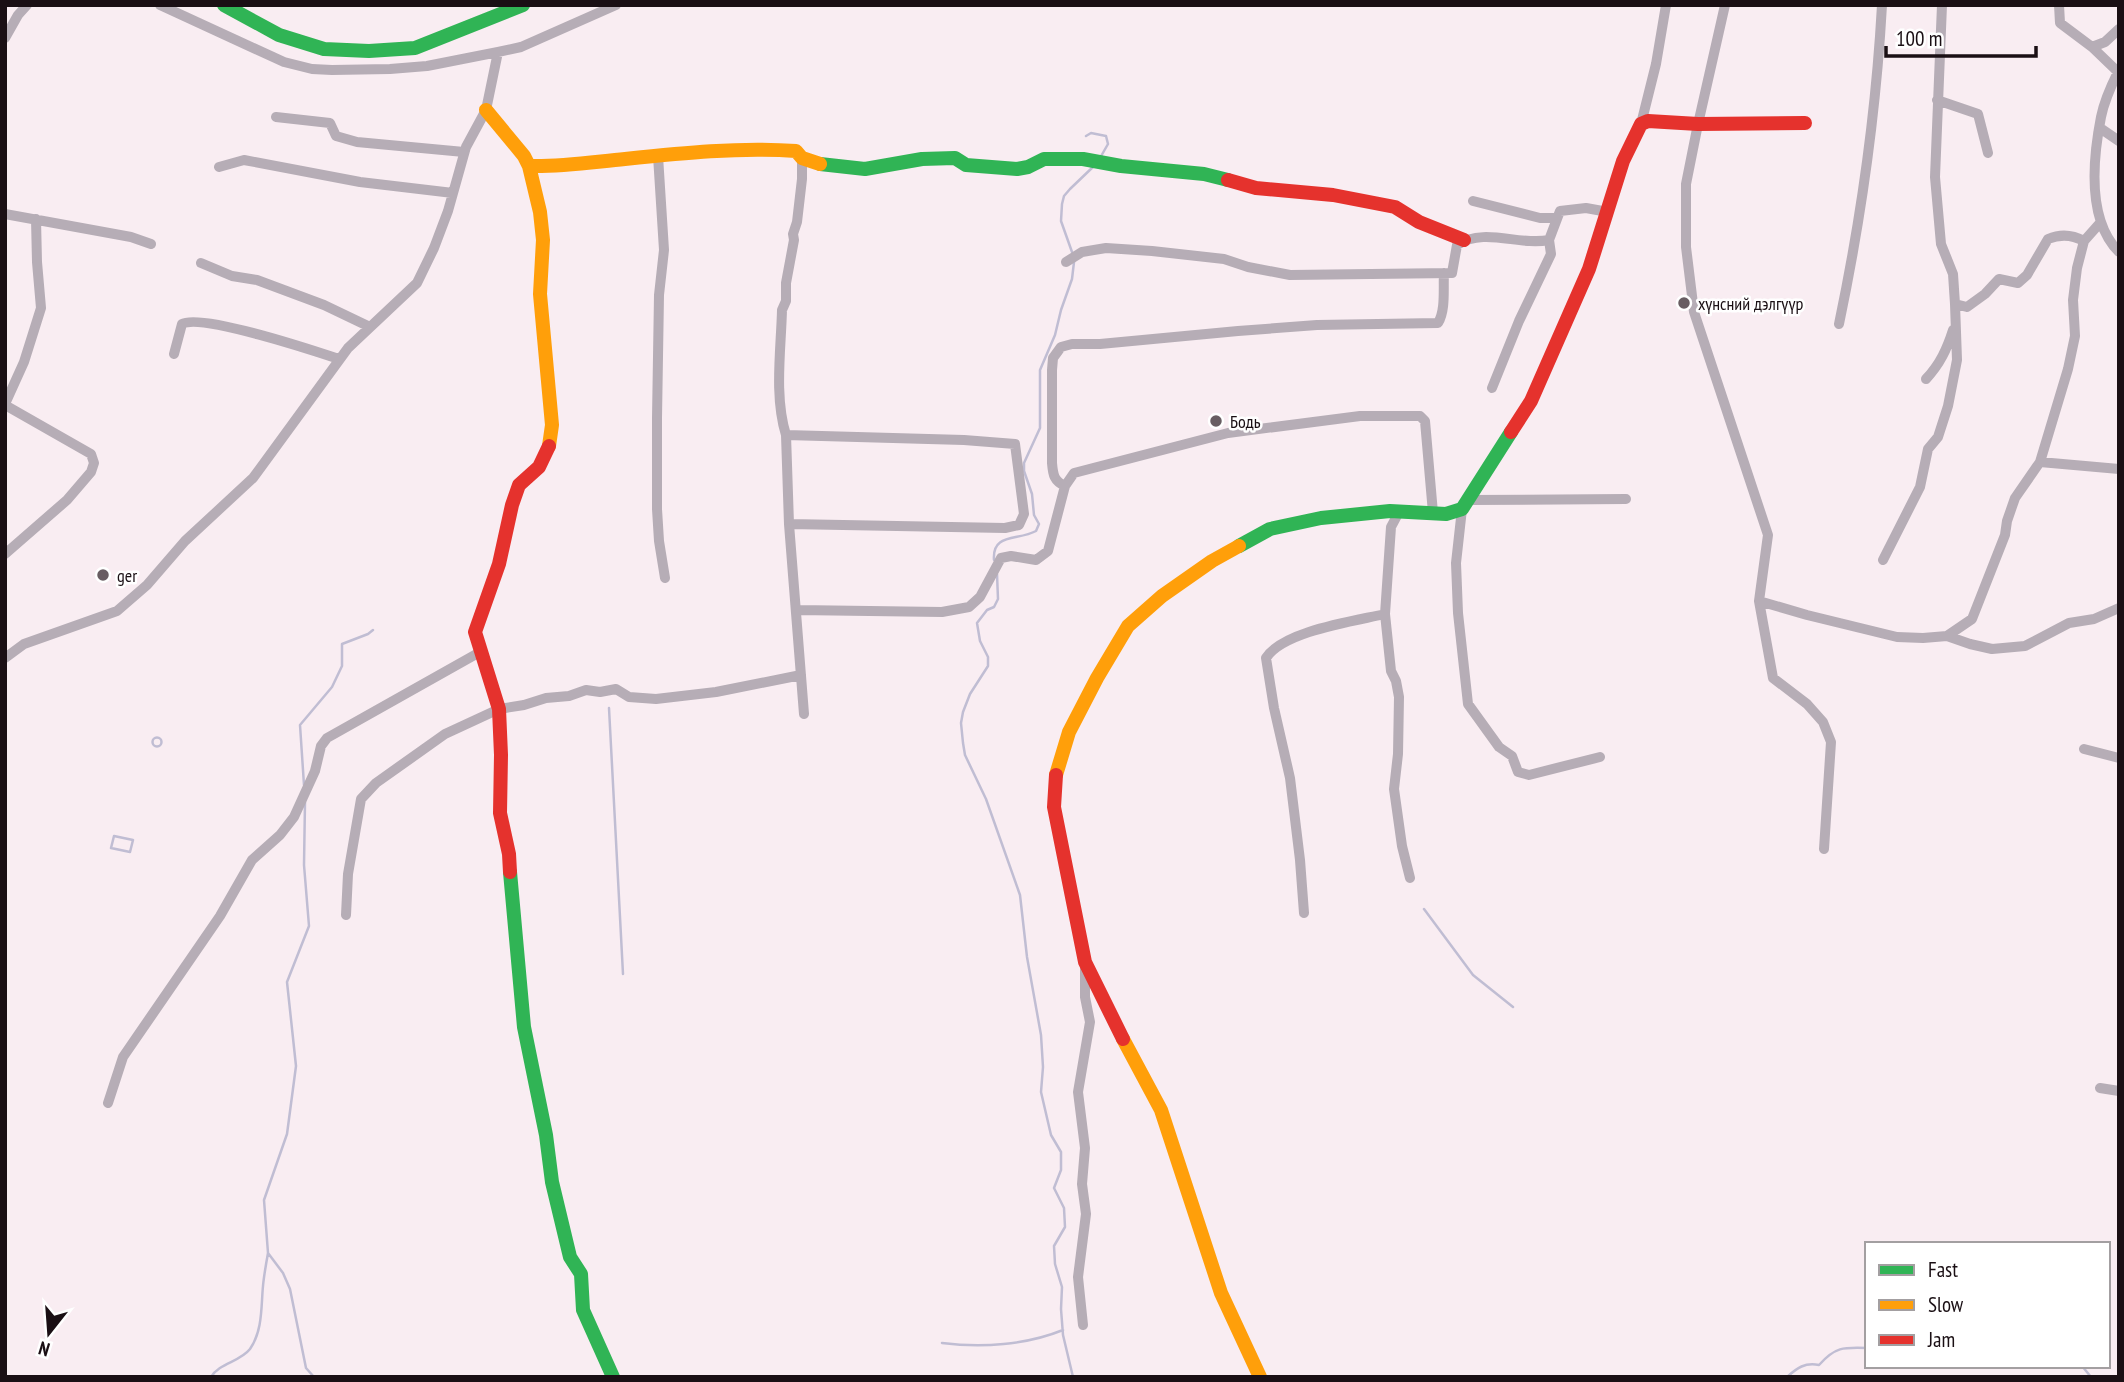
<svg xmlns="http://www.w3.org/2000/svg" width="2124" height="1382" font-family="'PT Sans Narrow',sans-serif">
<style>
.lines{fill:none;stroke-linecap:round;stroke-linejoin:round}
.stream{stroke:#c0bdd3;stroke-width:2.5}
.street{stroke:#b6adb6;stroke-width:10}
.fast{stroke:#30b455;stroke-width:14}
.slow{stroke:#ff9f0a;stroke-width:14}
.jam{stroke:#e5322d;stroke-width:14}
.poi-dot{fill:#685d62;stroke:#fff;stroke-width:2.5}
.labels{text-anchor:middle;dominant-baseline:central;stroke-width:5;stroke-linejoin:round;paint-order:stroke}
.poi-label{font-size:18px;fill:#1a0f14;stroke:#fff;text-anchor:start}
</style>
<rect width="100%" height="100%" fill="#f9edf2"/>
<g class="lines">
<path class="stream" d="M 1086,136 L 1091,133 L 1106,136 L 1108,144 L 1100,158
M 1072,252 L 1061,221 L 1062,204 L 1064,196 L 1070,189 L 1094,166
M 994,560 C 992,533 1017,541 1036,531 L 1039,524 L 1034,515 L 1032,494 L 1024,471 L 1024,463 L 1040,428 L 1040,370 L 1055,335 L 1061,310 L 1072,279 L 1074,262
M 997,574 L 998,599 L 994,607 L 987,610 L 977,623 L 980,641 L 988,657 L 988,666 L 970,694 L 963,712 L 961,723 L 963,743 L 965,755 L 986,799 L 1020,895 L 1027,957 L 1041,1035 L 1043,1067 L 1041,1092 L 1051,1135 L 1061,1152 L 1061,1170 L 1054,1188 L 1064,1208 L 1065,1227 L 1054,1246 L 1055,1264 L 1062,1287 L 1061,1309 L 1063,1335 L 1073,1377
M 609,708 L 623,974
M152.5 742a4.5 4.5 0 1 1 9 0a4.5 4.5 0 1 1-9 0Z
M 304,785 L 300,725 L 332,687 L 342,666 L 342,644 L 368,634 L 373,630
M 305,802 L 304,865 L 309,926 L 287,982 L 296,1066 L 287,1134 L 264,1200 L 268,1253 L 283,1273 L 290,1289 L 306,1368 L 314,1377
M 114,836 L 133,840 L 130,852 L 111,848 Z
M 1424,909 L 1473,975 L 1513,1007
M 942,1343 C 982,1348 1026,1345 1063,1330
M 2082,1366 L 2091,1377
M 211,1377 C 219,1363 240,1362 250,1349 C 263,1330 261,1306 263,1286 C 264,1275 266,1264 268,1253
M 1787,1377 C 1797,1368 1805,1362 1819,1365 C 1835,1347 1843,1347 1867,1348"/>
<path class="street" d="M 160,5 L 284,62 L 312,69 L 332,70 L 390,69 L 427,66 L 498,52 L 521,47 L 616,5
M 1725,5 L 1698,124 L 1686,184 L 1686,247 L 1694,312 L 1768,535 L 1759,601 L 1773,678 L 1807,704 L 1823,722 L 1831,742 L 1824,849
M 1942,5 L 1935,177 L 1941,244 L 1953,274 L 1955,304 L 1967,307 L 1985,294 L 1999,279 L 2018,283 L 2027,275 L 2048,239 C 2060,234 2073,235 2084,241
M 2059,5 L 2060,23 L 2092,47 L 2118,72 C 2111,86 2104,102 2101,117 C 2093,158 2087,220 2119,252
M 5,38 L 18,15 L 27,5
M 2092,47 L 2105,42 L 2119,29
M 1937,100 L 1978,114 L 1988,153
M 276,117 L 330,123 L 336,136 L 357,142 L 464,152
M 1641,124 L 1656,64 L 1666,5
M 2100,128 L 2119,141
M 658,156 L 664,250 L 659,295 L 657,418 L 657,509 L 659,541 L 665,578
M 802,158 L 802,179 L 797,222 L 793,234 L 794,240 L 786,283 L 786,301 L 782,310 C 781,350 774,396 786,435 L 789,524 L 804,714
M 219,167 L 244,160 L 360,182 L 453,193
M 1473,201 L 1540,218 L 1557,218
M 5,214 L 131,237 L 151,244
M 1066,262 L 1082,252 L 1106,248 L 1152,251 L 1224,259 L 1248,267 L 1290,275 L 1452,273 L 1457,245 C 1485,227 1518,246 1549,240 L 1560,211 L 1586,208 L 1608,212
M 201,263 L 232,276 L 257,280 L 324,305 L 370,327
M 1839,324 C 1861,219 1876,113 1882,5
M 174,354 L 182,324 C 200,313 315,351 339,359
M 1926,379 C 1940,364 1947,349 1953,330
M 1492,388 L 1519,321 L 1551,254 L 1549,240
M 5,404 L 24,362 L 41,308 L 37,262 L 36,219
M 5,405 L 91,454 L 94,463 L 91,472 L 67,500 L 5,554
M 786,435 L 964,440 L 1015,444 L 1024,514 L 1019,525 L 1005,528 L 789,524
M 2040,462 L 2119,469
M 1065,486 C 1054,481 1053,475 1052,463 L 1052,370 L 1053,358 L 1061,347 L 1072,344 L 1100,344 L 1238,331 L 1317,325 L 1438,323 C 1446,310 1443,288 1444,273
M 1469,500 L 1626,499
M 1462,509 L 1456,563 L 1458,613 L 1468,704 L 1499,747 L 1512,756 L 1518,772 L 1529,775 L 1600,757
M 1883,560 L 1920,487 L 1928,449 L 1938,437 L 1948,406 L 1957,360 L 1955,304
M 1759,601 L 1807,615 L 1897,637 L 1923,638 L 1947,636 L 1970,644 L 1992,649 L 2025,646 L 2069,623 L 2094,619 L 2119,608
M 797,610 L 942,612 L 969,607 L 980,597 L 1001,558 L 1011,556 L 1036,560 L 1048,551 L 1065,486 L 1074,473 L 1228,433 L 1360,416 L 1420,416 L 1425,421 L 1433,513
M 1385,614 L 1391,671 L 1396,681 L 1399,697 L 1398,754 L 1394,789 L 1402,846 L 1410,878
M 1947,636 L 1972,619 L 2005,535 L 2007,521 L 2015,498 L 2040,462 L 2068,369 L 2075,336 L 2073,300 L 2077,268 L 2084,241 L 2100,223
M 5,658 L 24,644 L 117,611 L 147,585 L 185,541 L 253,478 L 348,348 L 417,283 L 434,248 L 448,211 L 466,147 L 486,110 L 498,52
M 2084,749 L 2119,758
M 1304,913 L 1300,860 L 1290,778 L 1274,708 L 1266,658 C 1283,631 1355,621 1385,614 L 1391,527 L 1399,512
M 346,915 L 348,874 L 361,799 L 376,783 L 445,734 L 499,709 L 524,705 L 546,698 L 569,696 L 586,690 L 600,692 L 616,689 L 629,697 L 656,699 L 716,692 L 801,675
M 2100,1088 L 2119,1091
M 108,1103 L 123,1057 L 220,916 L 252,860 L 280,835 L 294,817 L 315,771 L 321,746 L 327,738 L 480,652
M 1083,1325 L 1078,1277 L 1086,1214 L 1082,1184 L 1085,1148 L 1078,1092 L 1090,1022 L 1085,997 L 1085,963"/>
<path class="fast" d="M 224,5 L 279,35 L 324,49 L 369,51 L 415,48 L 523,5
M 820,164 L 865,169 L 922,159 L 955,158 L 966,165 L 1017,169 L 1028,167 L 1044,159 L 1083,159 L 1121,166 L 1204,174 L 1228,180
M 1239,546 L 1270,529 L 1321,518 L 1390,511 L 1446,514 L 1462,509 L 1511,432
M 510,872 L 524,1027 L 546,1135 L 552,1182 L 570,1257 L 581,1274 L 583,1310 L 613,1377"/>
<path class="slow" d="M 486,110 L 524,156 L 529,166 C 561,167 593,162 625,159 C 682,153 739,147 796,151 L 802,158 L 820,164
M 529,166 L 540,212 L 543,240 L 540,294 L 552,425 L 549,446
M 1056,775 L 1069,732 L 1097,678 L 1128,626 L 1162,596 L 1212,561 L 1239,546
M 1123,1039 L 1161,1110 L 1221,1293 L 1260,1377"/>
<path class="jam" d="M 1228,180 L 1256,188 L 1333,195 L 1395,207 L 1419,222 L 1464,240
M 1511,432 L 1531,401 L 1589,269 L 1623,161 L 1641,124 L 1648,121 L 1698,124 L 1805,123
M 1056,775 L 1054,807 L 1085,962 L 1123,1039
M 510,872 L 509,854 L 500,813 L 501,755 L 499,709 L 475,632 L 499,564 L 512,505 L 519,485 L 539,467 L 549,446"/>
</g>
<g class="poi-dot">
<circle cx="1684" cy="303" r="7"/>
<circle cx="1216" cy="421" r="7"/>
<circle cx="103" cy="575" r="7"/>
</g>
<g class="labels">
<g class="poi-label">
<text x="1698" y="303">хүнсний дэлгүүр</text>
<text x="1230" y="421">Бодь</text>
<text x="117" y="575">ger</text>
</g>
</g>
<rect width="2124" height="1382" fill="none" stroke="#1a0f14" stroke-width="14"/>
<rect x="1865" y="1242" width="245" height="126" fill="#ffffff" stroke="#a39fa1" stroke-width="2"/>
<rect x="1879" y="1265" width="35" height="10" fill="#30b455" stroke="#a39fa1" stroke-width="2"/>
<text x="1928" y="1277" font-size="21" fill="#1a0f14">Fast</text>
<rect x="1879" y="1300" width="35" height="10" fill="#ff9f0a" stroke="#a39fa1" stroke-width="2"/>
<text x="1928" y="1312" font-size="21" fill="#1a0f14">Slow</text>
<rect x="1879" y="1335" width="35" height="10" fill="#e5322d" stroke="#a39fa1" stroke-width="2"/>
<text x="1928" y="1347" font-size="21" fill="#1a0f14">Jam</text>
<g transform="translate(49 1333) rotate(197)" stroke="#ffffff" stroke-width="5" paint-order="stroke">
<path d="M0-5L12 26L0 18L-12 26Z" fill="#1a0f14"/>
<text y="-10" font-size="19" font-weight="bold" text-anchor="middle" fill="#1a0f14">N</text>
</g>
<path d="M1886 46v10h150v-10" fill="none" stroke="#1a0f14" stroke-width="3.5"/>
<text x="1896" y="46" font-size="21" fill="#1a0f14" stroke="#ffffff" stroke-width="5" paint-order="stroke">100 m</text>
</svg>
